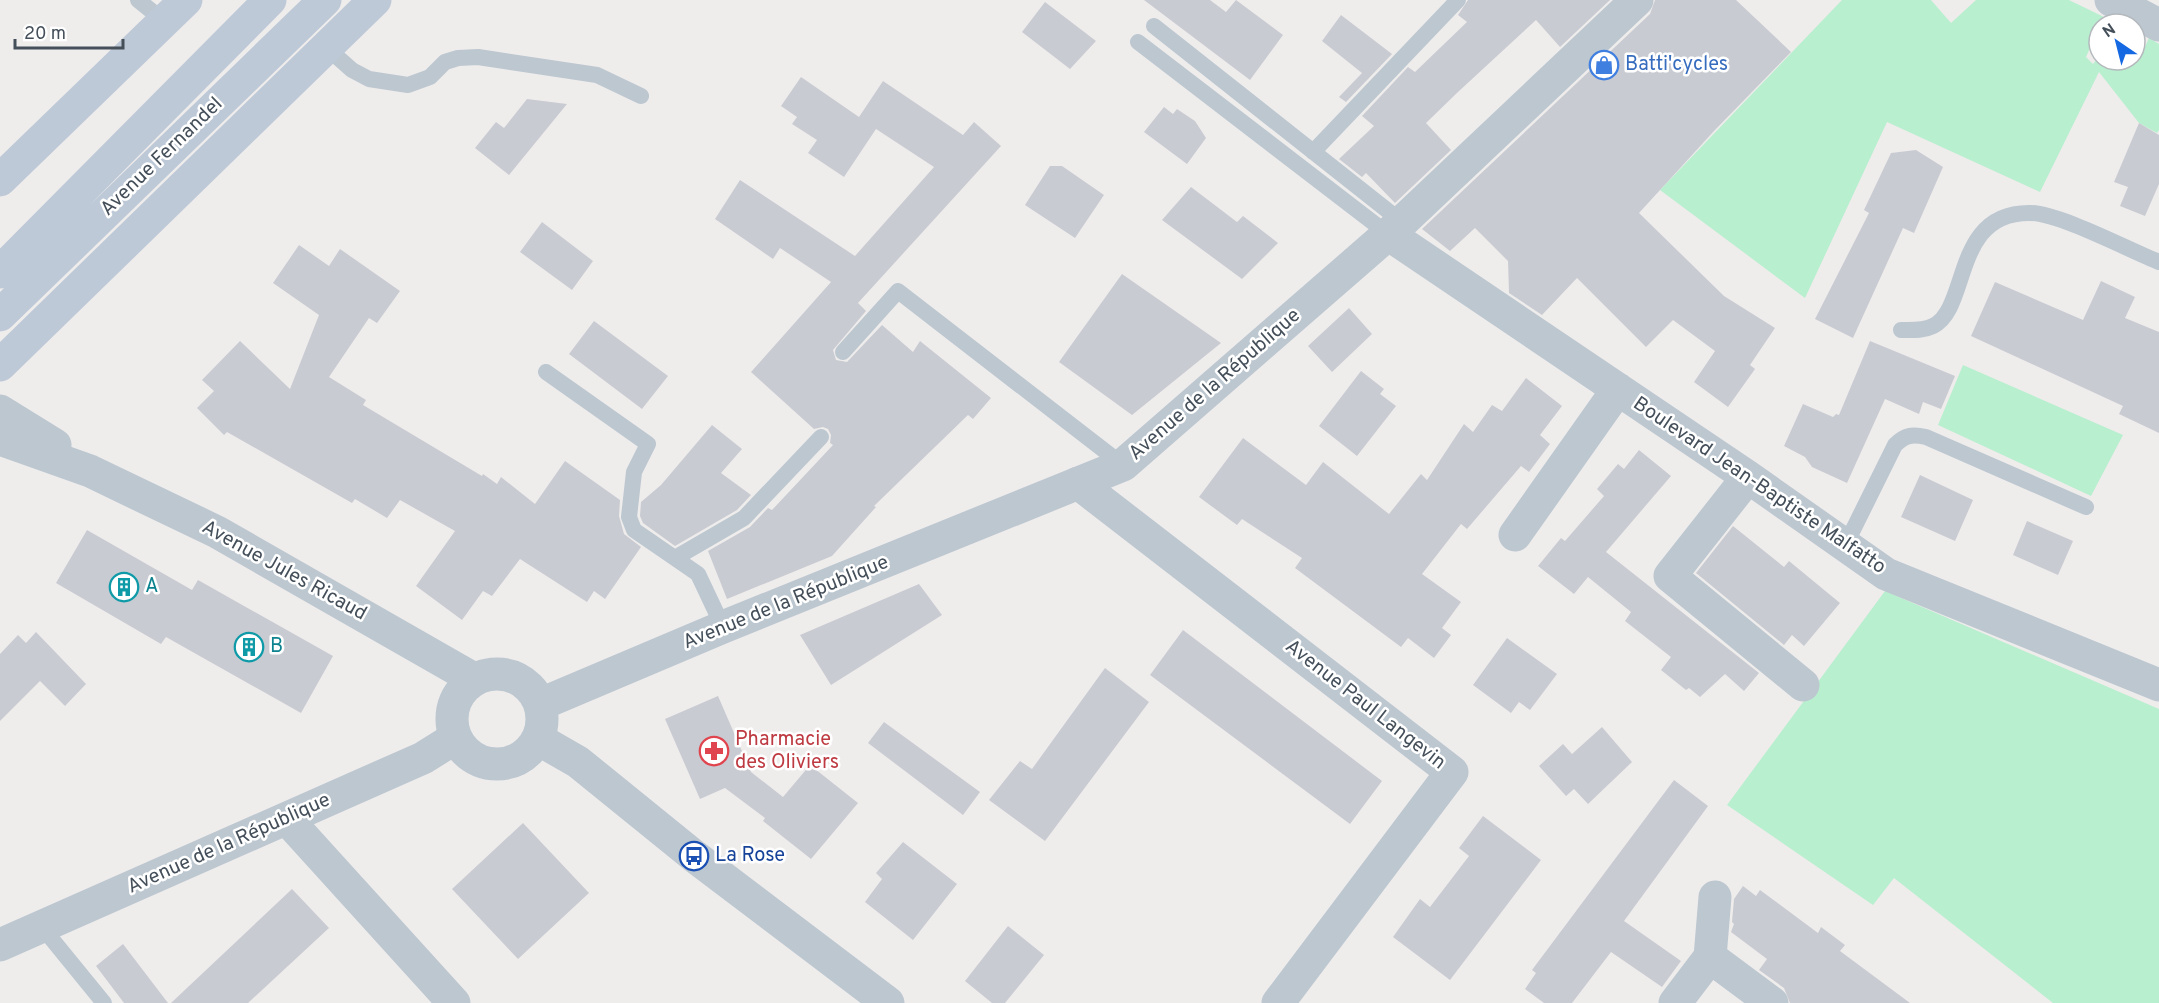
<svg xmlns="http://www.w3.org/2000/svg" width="2159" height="1003" font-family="Overpass,sans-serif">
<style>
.green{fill:#b8efcf}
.building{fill:#c9cbd2}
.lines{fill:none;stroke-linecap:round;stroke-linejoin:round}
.service{stroke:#bcc7d0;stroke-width:16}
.minor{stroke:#bcc7d0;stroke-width:33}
.tertiary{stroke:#bcc7d0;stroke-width:33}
.secondary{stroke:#bec9d7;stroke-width:33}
.labels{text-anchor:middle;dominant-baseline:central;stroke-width:5;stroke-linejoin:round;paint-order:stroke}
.shop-label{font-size:20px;fill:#366cbe;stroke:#fff;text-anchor:start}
.street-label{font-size:20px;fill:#444f5a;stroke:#fff}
.culture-label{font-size:20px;fill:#0d838f;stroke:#fff;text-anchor:start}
.health-label{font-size:20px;fill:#be3a42;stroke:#fff;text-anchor:start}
.transit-label{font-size:20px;fill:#164399;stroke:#fff;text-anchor:start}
</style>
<rect width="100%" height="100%" fill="#efecec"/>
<path class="green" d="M 1842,0 L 1931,0 L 1951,23 L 1976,0 L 2069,0 L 2104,17 L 2086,57 L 2093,64 L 2099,56 L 2099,60 L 2138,62 L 2149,38 L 2159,44 L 2159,130 L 2157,133 L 2139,123 L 2099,72 L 2040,192 L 1887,122 L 1805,298 L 1660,190 Z
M 1963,365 L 2123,435 L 2091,496 L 1938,425 Z
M 1885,591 L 2159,709 L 2159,1003 L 2053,1003 L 1894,878 L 1873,905 L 1727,805 Z"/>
<path class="building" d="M 1144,0 L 1210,0 L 1226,12 L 1236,0 L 1283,35 L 1250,80 Z
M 1468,0 L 1610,0 L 1560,47 L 1536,20 L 1458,92 L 1426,123 L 1451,150 L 1395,203 L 1366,173 L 1362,177 L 1339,159 L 1374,126 L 1362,116 L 1408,67 L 1415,72 L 1467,22 L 1458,15 Z
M 1655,0 L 1736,0 L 1791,52 L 1714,131 L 1639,213 L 1724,296 L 1775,328 L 1750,365 L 1755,369 L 1728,407 L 1694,382 L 1715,351 L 1673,320 L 1646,347 L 1577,278 L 1542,315 L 1509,293 L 1508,261 L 1475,228 L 1450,251 L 1422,229 L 1650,14 Z
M 1045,2 L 1096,41 L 1070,69 L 1022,32 Z
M 1341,15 L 1392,54 L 1346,102 L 1339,97 L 1362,73 L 1322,41 Z
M 801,77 L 859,117 L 883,81 L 963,135 L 974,122 L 1001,146 L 858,303 L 866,311 L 833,350 L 836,360 L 847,362 L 882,325 L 913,352 L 920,341 L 991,398 L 973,419 L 968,415 L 874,506 L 876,507 L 832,556 L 727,599 L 708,551 L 750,527 L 768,508 L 772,510 L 833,445 L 830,443 L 831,435 L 828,429 L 823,427 L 814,429 L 751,372 L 831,282 L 780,248 L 773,259 L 715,219 L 740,180 L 855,256 L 934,167 L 876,129 L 844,177 L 808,153 L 817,140 L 792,124 L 797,117 L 781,106 Z
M 527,99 L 567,104 L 509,175 L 475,148 L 496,122 L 504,128 Z
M 1164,107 L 1173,114 L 1177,109 L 1195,121 L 1206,138 L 1187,164 L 1144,132 Z
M 2139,123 L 2159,135 L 2159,184 L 2145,216 L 2120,206 L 2128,187 L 2114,182 Z
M 1916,150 L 1943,167 L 1914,233 L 1903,228 L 1853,338 L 1815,319 L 1869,213 L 1864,210 L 1891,153 Z
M 1050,166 L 1062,166 L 1104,195 L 1075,238 L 1025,205 Z
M 1191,187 L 1237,222 L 1243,216 L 1278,243 L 1242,279 L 1162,220 Z
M 542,222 L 593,261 L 572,290 L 520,252 Z
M 299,245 L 329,266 L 340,249 L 400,291 L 377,323 L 369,318 L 329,377 L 366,400 L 363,405 L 482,476 L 483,474 L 497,484 L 501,477 L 535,504 L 565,461 L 620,500 L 619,516 L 624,534 L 641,547 L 605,599 L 594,591 L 587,602 L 520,559 L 492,596 L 483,591 L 462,620 L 416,586 L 455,531 L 400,500 L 387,518 L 355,499 L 352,503 L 227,432 L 224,435 L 197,408 L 214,391 L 202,380 L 240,341 L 290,389 L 319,315 L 273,283 Z
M 1122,274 L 1221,343 L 1132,415 L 1059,362 Z
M 2101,281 L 2135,297 L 2125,318 L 2159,332 L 2159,433 L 2119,414 L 2123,406 L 1971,336 L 1995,282 L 2083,320 Z
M 1349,308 L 1372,334 L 1332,372 L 1308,346 Z
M 594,321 L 668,376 L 642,409 L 569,354 Z
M 1870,341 L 1955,376 L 1941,409 L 1923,402 L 1919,414 L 1885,399 L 1847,483 L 1812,467 L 1805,457 L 1784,446 L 1803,404 L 1833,417 L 1836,414 L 1839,415 Z
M 1361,371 L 1384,389 L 1380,394 L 1396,406 L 1357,456 L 1319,426 Z
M 1526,378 L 1562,406 L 1540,435 L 1550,444 L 1529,472 L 1521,466 L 1467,529 L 1461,524 L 1422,574 L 1461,602 L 1442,628 L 1451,635 L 1434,658 L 1408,638 L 1401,647 L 1295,568 L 1302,558 L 1242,519 L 1237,525 L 1199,497 L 1243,438 L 1306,485 L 1323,462 L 1389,514 L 1421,474 L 1427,480 L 1464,424 L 1473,432 L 1492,405 L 1502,411 Z
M 712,425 L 742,449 L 721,473 L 751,495 L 737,510 L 675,546 L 643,523 L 640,516 L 641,502 L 661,485 Z
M 1639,450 L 1671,476 L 1606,552 L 1759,673 L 1744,691 L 1725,674 L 1700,697 L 1689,688 L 1686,690 L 1661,670 L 1671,657 L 1625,621 L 1631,612 L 1588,577 L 1574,594 L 1538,566 L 1561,538 L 1565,541 L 1604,496 L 1597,489 L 1618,464 L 1624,469 Z
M 1920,475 L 1973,500 L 1955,541 L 1901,517 Z
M 2027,521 L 2073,541 L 2058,575 L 2013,555 Z
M 1733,526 L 1784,567 L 1789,561 L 1840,603 L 1804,646 L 1792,635 L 1784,645 L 1696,573 Z
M 87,530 L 192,590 L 198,580 L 333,656 L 301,713 L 166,637 L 161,644 L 56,583 Z
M 919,584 L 942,615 L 831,685 L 800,635 Z
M 1183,630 L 1382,781 L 1350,824 L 1150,675 Z
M 36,632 L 86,684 L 65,706 L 40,681 L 0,721 L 0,654 L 18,635 L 26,643 Z
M 1507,638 L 1557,674 L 1530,710 L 1519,702 L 1511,713 L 1473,685 Z
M 1105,668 L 1149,702 L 1045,841 L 989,800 L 1020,761 L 1032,769 Z
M 718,696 L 751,772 L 783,797 L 810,765 L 858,803 L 811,859 L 763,821 L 765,818 L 725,788 L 700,799 L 665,719 Z
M 884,722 L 980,792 L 963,815 L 868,743 Z
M 1602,727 L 1632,762 L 1588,804 L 1574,789 L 1566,796 L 1539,766 L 1563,744 L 1572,754 Z
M 1674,780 L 1708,806 L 1624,921 L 1681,961 L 1662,987 L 1611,952 L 1572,1003 L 1544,1003 L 1525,989 L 1536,973 L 1532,970 Z
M 1483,816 L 1541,860 L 1450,980 L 1393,937 L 1420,899 L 1430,907 L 1469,856 L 1459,848 Z
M 523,823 L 589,893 L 518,959 L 452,889 Z
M 903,842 L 957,884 L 913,940 L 865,902 L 882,879 L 876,873 Z
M 1743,886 L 1756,896 L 1760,890 L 1818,933 L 1821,927 L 1845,945 L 1840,951 L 1910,1003 L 1790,1003 L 1784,988 L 1759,970 L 1767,959 L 1731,932 L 1734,924 L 1732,922 L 1734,899 Z
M 292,889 L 329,928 L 248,1003 L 171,1003 Z
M 1008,926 L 1044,955 L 1005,1003 L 992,1003 L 965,981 Z
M 123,944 L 168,1003 L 124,1003 L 96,966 Z"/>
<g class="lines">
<path class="service" d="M 138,0 L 164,21
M 1154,26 L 1402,222
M 1138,42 L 1388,234
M 326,47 L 352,70 L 369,79 L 408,85 L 430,77 L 445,62 L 458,58 L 478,57 L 597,75 L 641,96
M 1313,152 L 1458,0
M 1901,330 C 1911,330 1923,331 1933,326 C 1970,308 1952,212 2030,213 C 2059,213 2129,250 2159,262
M 843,352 L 898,291 L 1123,465
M 546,372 L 648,444 L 634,472 L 629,517 L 634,530 L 698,574 L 723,627
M 1845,546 L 1895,445 C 1905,435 1912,434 1926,437 L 2086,507
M 675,558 L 744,518 L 821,437
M 42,927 L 104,1003"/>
<path class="minor" d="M 2111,0 L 2159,25
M 1388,234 L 1748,477 L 1886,574 L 2159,685
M 1748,477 L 1670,576 L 1803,685
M 1078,483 L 1452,772 L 1278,1003
M 1515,535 L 1618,389
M 287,819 L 454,1003
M 0,945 L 423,758 L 455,738
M 1710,957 L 1772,1003
M 1710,957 L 1715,897
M 1675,1003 L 1710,957"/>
<path class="tertiary" d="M 0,411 L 55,445
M 0,439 L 90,471 L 217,532 L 474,679
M452 719a45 45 0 1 1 90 0a45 45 0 1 1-90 0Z
M 541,704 L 723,627 L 1123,465 L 1402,222 L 1637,0
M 538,739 L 578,762 L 694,856 L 888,1003"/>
<path class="secondary" d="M 0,180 L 186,0
M 0,272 L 270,0
M 0,315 L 325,0
M 0,365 L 375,0"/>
</g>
<defs>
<g id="shop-ring" transform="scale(1.5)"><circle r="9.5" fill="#fff" stroke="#3f7fe0" stroke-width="1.5"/><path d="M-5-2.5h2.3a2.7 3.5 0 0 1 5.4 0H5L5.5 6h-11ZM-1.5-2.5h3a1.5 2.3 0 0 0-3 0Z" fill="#3f7fe0"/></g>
<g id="building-ring" transform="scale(1.5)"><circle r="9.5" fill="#fff" stroke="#0f9aa8" stroke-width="1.5"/><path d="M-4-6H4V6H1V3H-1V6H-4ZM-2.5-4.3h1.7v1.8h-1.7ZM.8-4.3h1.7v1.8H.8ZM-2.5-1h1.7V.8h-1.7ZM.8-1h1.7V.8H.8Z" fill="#0f9aa8"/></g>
<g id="pharmacy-ring" transform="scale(1.5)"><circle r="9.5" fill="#fff" stroke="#e0444e" stroke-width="1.5"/><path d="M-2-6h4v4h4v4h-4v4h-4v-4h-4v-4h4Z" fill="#e0444e"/></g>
<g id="bus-ring" transform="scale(1.5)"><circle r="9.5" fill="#fff" stroke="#1a4fb4" stroke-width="1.5"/><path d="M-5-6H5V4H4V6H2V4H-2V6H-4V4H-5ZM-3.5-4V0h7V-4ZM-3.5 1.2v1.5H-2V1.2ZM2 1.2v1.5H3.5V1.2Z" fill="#1a4fb4"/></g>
</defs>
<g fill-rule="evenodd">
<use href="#shop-ring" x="1604" y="65"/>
<use href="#building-ring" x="124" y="587"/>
<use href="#building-ring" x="249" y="647"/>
<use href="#pharmacy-ring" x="714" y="751"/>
<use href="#bus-ring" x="694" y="856"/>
</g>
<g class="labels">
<g class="shop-label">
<text x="1625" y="65">Batti'cycles</text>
</g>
<g class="street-label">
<text transform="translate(162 157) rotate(-44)">Avenue Fernandel</text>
<text transform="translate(1215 385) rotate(-41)">Avenue de la République</text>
<text transform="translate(1759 486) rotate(34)">Boulevard Jean-Baptiste Malfatto</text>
<text transform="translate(284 571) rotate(29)">Avenue Jules Ricaud</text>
<text transform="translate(786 603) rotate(-22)">Avenue de la République</text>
<text transform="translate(1365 705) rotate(38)">Avenue Paul Langevin</text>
<text transform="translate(229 844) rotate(-24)">Avenue de la République</text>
</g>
<g class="culture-label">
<text x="145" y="587">A</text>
<text x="270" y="647">B</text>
</g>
<g class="health-label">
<text x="735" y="740">Pharmacie<tspan x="735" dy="23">des Oliviers</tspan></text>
</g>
<g class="transit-label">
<text x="715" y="856">La Rose</text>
</g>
</g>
<g transform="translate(2117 42) rotate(325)"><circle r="28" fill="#ffffff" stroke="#b4b9bd" stroke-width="1.5"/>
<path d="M0-4.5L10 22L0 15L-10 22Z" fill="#1468e2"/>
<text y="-9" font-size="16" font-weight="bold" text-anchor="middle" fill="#444f5a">N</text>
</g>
<path d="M15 39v9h108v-9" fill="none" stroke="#444f5a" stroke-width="3"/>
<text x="24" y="39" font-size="18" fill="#444f5a" stroke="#ffffff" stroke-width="4.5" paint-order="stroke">20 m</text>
</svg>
